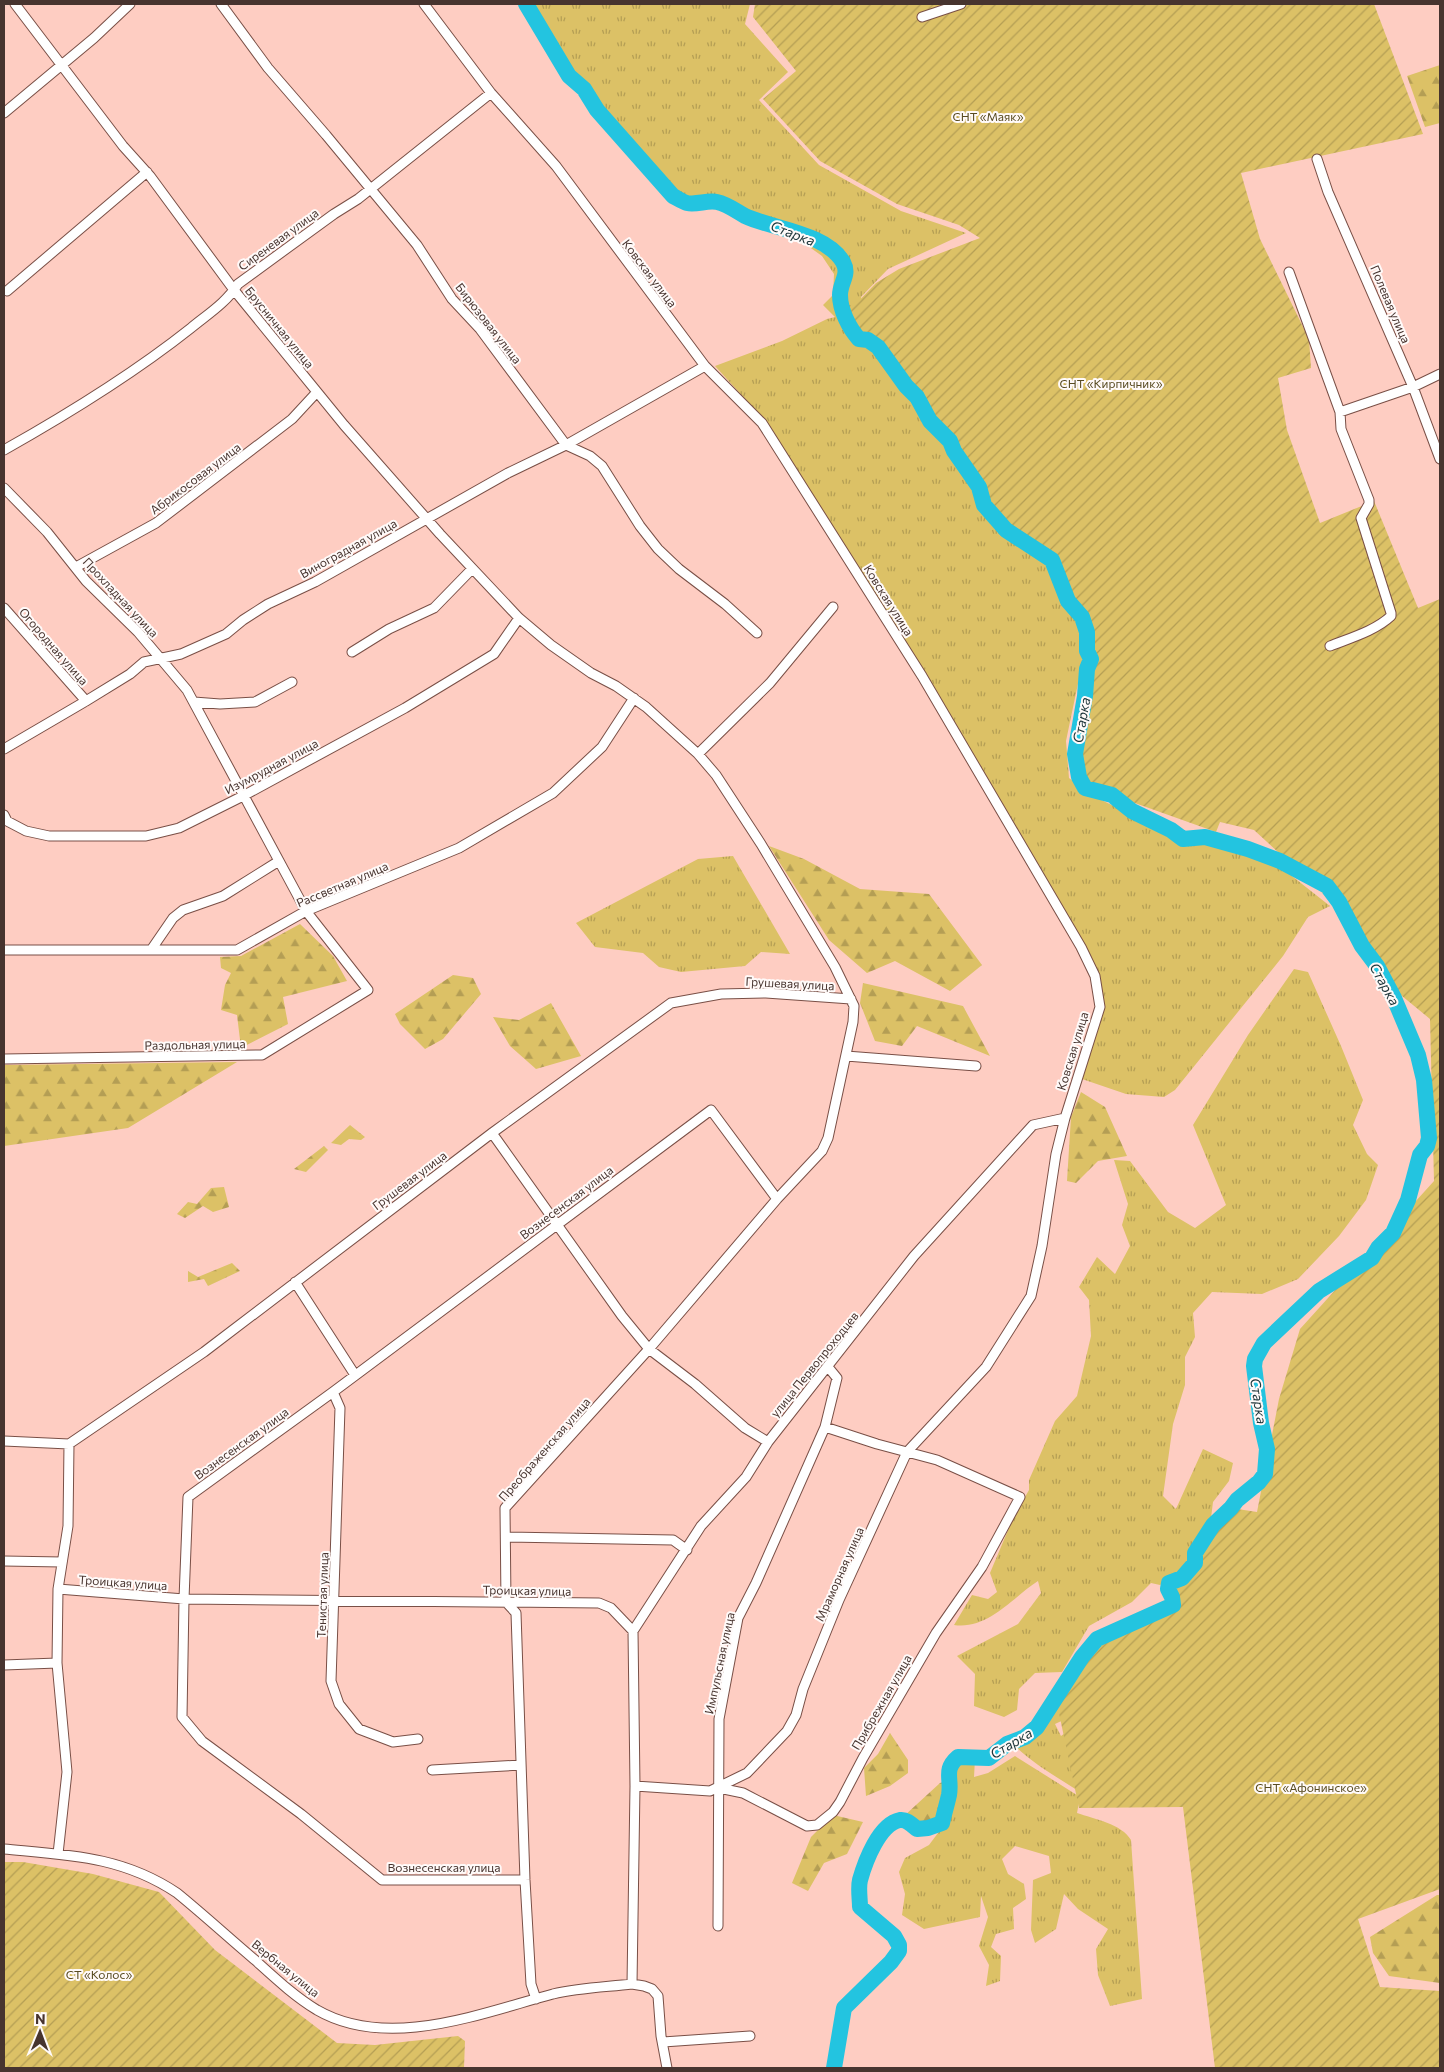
<svg xmlns="http://www.w3.org/2000/svg" width="1444" height="2072" font-family="Commissioner,sans-serif">
<style>
.grass{fill:url(#grass-tufts)}
.forest{fill:url(#forest-firs)}
.garden{fill:url(#garden-furrows)}
.lines{fill:none;stroke-linecap:round;stroke-linejoin:round}
.river{stroke:#23c4e0;stroke-width:16}
.minor-casing{stroke:#794f46;stroke-width:11}
.minor{stroke:#fff;stroke-width:9}
.labels{text-anchor:middle;dominant-baseline:central;stroke-width:4;stroke-linejoin:round;paint-order:stroke}
.park-label{font-size:12px;fill:#594c22;stroke:#fffaf9}
.street-label{font-size:12px;fill:#47342f;stroke:#fffaf9}
.water-label{font-size:14px;font-style:italic;fill:#1c3439;stroke:#fffaf9}
</style>
<defs>
<pattern id="grass-tufts" width="24" height="20" patternUnits="userSpaceOnUse" patternTransform="scale(1.25)"><rect width="24" height="20" fill="#dcc166"/><path d="M3 7l-1-3M5 7V3M7 7l1-3M15 17l-1-3M17 17v-4M19 17l1-3" fill="none" stroke="#b49e54"/></pattern>
<pattern id="forest-firs" width="22" height="20" patternUnits="userSpaceOnUse" patternTransform="scale(1.25)"><rect width="22" height="20" fill="#dcc166"/><path d="M5 1l3.5 6h-7zM16 11l3.5 6h-7z" fill="#b49e54"/></pattern>
<pattern id="garden-furrows" width="10" height="10" patternUnits="userSpaceOnUse" patternTransform="scale(1.25)"><rect width="10" height="10" fill="#dcc166"/><path d="M-1 1l2-2M0 10L10 0M9 11l2-2" fill="none" stroke="#b49e54"/></pattern>
</defs>
<rect width="100%" height="100%" fill="#fecdc2"/>
<path class="grass" d="M 534,4 L 750,4 L 745,24 L 788,72 L 759,100 L 819,165 L 901,211 L 966,233 L 888,269 L 861,297 L 867,329 L 890,343 L 884,359 L 904,388 L 916,399 L 928,421 L 948,442 L 952,452 L 977,488 L 981,505 L 1005,532 L 1051,561 L 1066,602 L 1080,618 L 1085,632 L 1085,650 L 1066,741 L 1069,778 L 1091,795 L 1151,824 L 1182,843 L 1205,841 L 1283,869 L 1330,906 L 1308,917 L 1283,956 L 1175,1090 L 1164,1097 L 1126,1094 L 1082,1079 L 1103,1008 L 1099,973 L 1076,931 L 767,423 L 715,366 L 782,341 L 827,319 L 835,317 L 823,305 L 833,295 L 834,274 L 822,256 L 794,236 L 740,220 L 738,210 L 718,200 L 687,200 L 675,194 L 599,108 L 571,67 Z
M 733,856 L 790,954 L 761,952 L 745,966 L 681,972 L 659,967 L 643,953 L 595,947 L 576,923 L 698,859 Z
M 1294,969 L 1308,972 L 1341,1046 L 1363,1100 L 1353,1125 L 1367,1154 L 1378,1165 L 1366,1200 L 1339,1236 L 1298,1279 L 1262,1294 L 1212,1292 L 1193,1313 L 1195,1337 L 1185,1357 L 1185,1385 L 1173,1424 L 1163,1496 L 1176,1509 L 1203,1449 L 1233,1463 L 1229,1481 L 1213,1502 L 1211,1518 L 1190,1552 L 1192,1560 L 1179,1573 L 1160,1585 L 1151,1583 L 1132,1602 L 1089,1626 L 1062,1672 L 1035,1673 L 1019,1689 L 1017,1710 L 1004,1717 L 974,1706 L 975,1674 L 957,1656 L 1018,1624 L 1041,1593 L 1038,1581 C 1013,1597 988,1630 954,1625 L 972,1595 L 988,1599 L 997,1592 L 990,1573 L 1014,1516 L 1029,1490 L 1029,1480 L 1055,1421 L 1077,1396 L 1091,1336 L 1089,1300 L 1079,1287 L 1097,1257 L 1115,1274 L 1130,1246 L 1122,1225 L 1128,1204 L 1114,1160 L 1130,1161 L 1168,1212 L 1195,1228 L 1226,1205 L 1193,1125 L 1248,1035 Z
M 1068,1701 L 1072,1716 L 1055,1724 L 1061,1736 L 1069,1730 L 1080,1792 C 1057,1777 1033,1764 1013,1744 L 1039,1731 L 1056,1704 Z
M 1015,1756 L 1080,1797 L 1077,1813 C 1094,1819 1122,1824 1131,1840 L 1142,1999 L 1110,2006 L 1098,1975 L 1096,1949 L 1108,1929 L 1078,1909 L 1064,1894 L 1056,1929 L 1035,1943 L 1031,1930 L 1033,1880 L 1051,1873 L 1049,1856 L 1015,1846 L 1002,1859 L 1008,1874 L 1024,1884 L 1026,1899 L 1013,1908 L 1014,1929 L 996,1934 L 991,1947 L 1001,1956 L 1000,1981 L 986,1986 L 989,1965 L 979,1946 L 988,1917 L 981,1896 L 980,1917 L 924,1929 L 902,1915 L 905,1894 L 899,1872 L 905,1858 L 929,1845 L 944,1825 L 954,1789 L 950,1772 L 952,1764 L 958,1759 L 975,1759 L 974,1777 L 988,1773 Z"/>
<path class="forest" d="M 1440,65 L 1440,123 L 1425,127 L 1407,76 Z
M 769,846 L 804,859 L 860,889 L 929,894 L 982,965 L 950,991 L 895,961 L 867,973 L 829,940 Z
M 300,924 L 333,956 L 347,981 L 283,997 L 288,1024 L 241,1048 L 237,1015 L 221,1010 L 225,985 L 231,973 L 221,968 L 220,957 L 241,956 Z
M 453,975 L 473,978 L 481,994 L 443,1039 L 425,1049 L 400,1024 L 395,1014 Z
M 863,983 L 963,1006 L 990,1056 L 917,1026 L 902,1046 L 875,1041 L 860,1003 Z
M 551,1003 L 581,1056 L 536,1069 L 510,1046 L 493,1017 L 519,1020 Z
M 237,1062 L 128,1128 L 4,1146 L 4,1065 Z
M 1081,1092 L 1105,1107 L 1127,1156 L 1098,1161 L 1076,1183 L 1067,1181 L 1071,1117 Z
M 350,1125 L 365,1137 L 361,1140 L 349,1139 L 341,1145 L 331,1143 Z
M 324,1146 L 328,1150 L 306,1172 L 294,1169 Z
M 224,1187 L 229,1207 L 213,1212 L 203,1206 L 185,1218 L 177,1214 L 188,1202 L 197,1204 L 211,1188 Z
M 232,1263 L 240,1271 L 208,1286 L 204,1279 L 188,1282 L 188,1271 L 198,1277 Z
M 890,1733 L 908,1760 L 908,1773 L 890,1786 L 866,1796 L 864,1768 L 878,1754 Z
M 946,1781 L 948,1792 L 941,1822 L 917,1827 L 904,1816 L 940,1783 Z
M 833,1815 L 863,1822 L 847,1854 L 824,1863 L 808,1891 L 792,1883 L 811,1837 Z
M 1437,1895 L 1440,1895 L 1440,1983 L 1389,1976 L 1373,1953 L 1370,1937 Z"/>
<path class="garden" d="M 755,4 L 1374,4 L 1423,134 L 1241,173 L 1260,239 L 1309,339 L 1311,368 L 1278,378 L 1287,430 L 1320,523 L 1374,501 L 1418,608 L 1440,599 L 1440,1889 L 1358,1919 L 1380,1987 L 1440,1991 L 1440,2068 L 1215,2068 L 1183,1807 L 1079,1808 L 1056,1699 L 1082,1657 L 1097,1639 L 1172,1605 L 1172,1597 L 1168,1589 L 1169,1583 L 1182,1578 L 1195,1563 L 1195,1553 L 1213,1525 L 1231,1508 L 1257,1512 L 1279,1399 L 1300,1329 L 1434,1181 L 1430,1019 L 1385,982 L 1339,908 L 1254,830 L 1220,822 L 1216,832 L 1132,802 L 1132,811 L 1112,795 L 1085,788 L 1079,777 L 1075,754 L 1085,696 L 1087,669 L 1091,659 L 1087,651 L 1087,632 L 1082,617 L 1068,601 L 1052,560 L 1006,530 L 984,505 L 979,487 L 954,451 L 950,441 L 930,421 L 918,397 L 906,386 L 878,347 L 868,340 L 859,339 L 850,330 L 846,314 L 876,283 L 899,269 L 980,238 L 959,225 L 897,204 L 820,161 L 763,99 L 796,71 L 753,17 Z
M 4,1862 L 23,1862 L 93,1874 L 159,1892 L 215,1950 L 337,2043 L 375,2045 L 458,2036 L 465,2041 L 464,2068 L 4,2068 Z"/>
<g class="lines">
<path class="river" d="M 526,4 L 569,76 L 584,89 L 597,110 L 673,196 C 677,198 683,202 687,203 C 697,205 707,200 717,202 C 727,204 736,211 745,216 C 773,229 826,233 843,262 C 850,275 840,282 840,295 C 840,310 849,328 859,339 L 868,340 L 878,347 L 906,386 L 917,397 L 930,421 L 950,441 L 954,451 L 979,487 L 984,505 L 1006,530 L 1052,560 L 1068,601 L 1082,617 L 1087,632 L 1087,651 L 1091,659 L 1087,669 L 1085,696 L 1075,754 L 1079,777 L 1085,788 L 1112,795 L 1132,811 L 1171,830 L 1183,839 L 1205,837 L 1248,849 L 1280,861 L 1327,886 L 1339,902 L 1362,946 L 1377,966 L 1394,998 L 1418,1055 L 1424,1080 L 1429,1138 L 1427,1146 L 1420,1155 L 1408,1200 L 1393,1233 L 1378,1248 L 1372,1258 L 1319,1291 L 1264,1343 L 1255,1359 L 1254,1366 L 1261,1423 L 1267,1449 L 1265,1474 L 1259,1482 L 1237,1500 L 1231,1508 L 1213,1525 L 1195,1553 L 1195,1563 L 1182,1578 L 1169,1583 L 1168,1589 L 1172,1597 L 1173,1605 L 1097,1639 L 1082,1657 L 1037,1727 L 1025,1737 L 1007,1744 L 989,1758 L 958,1757 C 943,1770 952,1778 949,1795 C 947,1804 944,1814 942,1823 L 928,1828 L 917,1829 C 912,1825 907,1819 900,1820 C 879,1824 865,1862 860,1880 C 858,1888 860,1899 860,1907 L 894,1936 L 899,1945 L 899,1951 L 891,1962 L 844,2008 L 834,2068"/>
<g class="minor-casing">
<path id="minor" d="M 15,4 L 123,146 L 150,176 L 234,290 L 344,425 L 440,534 L 519,618 L 551,645 L 591,673 L 616,686 L 646,707 L 698,754 L 716,775 L 761,844 L 835,967 L 854,1006 L 853,1022 L 828,1138 L 822,1151 L 777,1199 L 649,1349 L 505,1508 L 506,1602 L 516,1613 L 525,1880 L 531,1984 L 536,1999
M 221,4 L 268,68 L 326,135 L 417,245 L 452,299 L 480,329 L 566,445 L 590,456 L 602,466 L 640,526 L 658,549 L 679,569 L 725,604 L 757,633
M 424,4 L 491,93 L 556,166 L 705,366 L 762,423 L 922,676 L 1081,947 L 1095,976 L 1100,1007 L 1065,1118 L 1056,1154 L 1042,1246 L 1031,1296 L 986,1367 L 907,1452 L 839,1600 L 803,1689 L 796,1715 L 787,1731 L 747,1773 L 710,1791 L 635,1786
M 922,17 L 961,4
M 4,113 L 94,38 L 130,4
M 1317,159 L 1328,192 L 1413,387 L 1440,459
M 1289,272 L 1340,412 L 1341,429 L 1369,500 L 1369,504 L 1361,518 L 1391,613 L 1391,616 C 1375,631 1350,638 1330,646
M 7,291 L 147,172
M 1340,412 L 1413,387 L 1440,374
M 4,450 C 68,414 133,374 191,328 C 208,314 226,303 238,284 L 334,214 L 358,199 L 491,93
M 4,488 L 47,532 L 86,581 L 138,632 L 187,690 L 306,911 L 368,990 L 262,1055 L 4,1059
M 76,567 L 156,523 L 292,419 L 317,392
M 4,608 L 86,701
M 352,652 L 389,629 L 434,608 L 472,569
M 194,702 L 220,704 L 255,702 L 292,682
M 4,749 L 86,701 L 130,674 L 144,662 L 181,654 L 226,634 L 243,620 L 268,604 L 315,582 L 508,473 L 566,445 L 705,366
M 698,754 L 770,683 L 833,607
M 4,815 L 7,821 L 26,831 L 49,836 L 146,836 L 179,828 L 243,796 L 405,708 L 494,654 L 519,618
M 4,950 L 237,950 L 306,911 L 459,848 L 553,793 L 602,747 L 634,698
M 151,950 L 173,918 L 183,910 L 223,896 L 279,861
M 846,1056 L 976,1066
M 492,1133 L 622,1316 L 649,1349 L 695,1384 L 745,1428 L 768,1442
M 295,1282 L 355,1375
M 333,1392 L 340,1408 L 331,1681 L 339,1704 L 359,1729 L 393,1742 L 418,1739
M 4,1441 L 69,1444 L 204,1352 L 492,1133 L 671,1003 L 721,994 L 766,993 L 851,999
M 506,1537 L 673,1540 L 687,1550
M 4,1561 L 62,1562
M 58,1589 L 184,1599 L 599,1603 L 611,1608 L 633,1631 L 635,1786 L 632,1984
M 633,1631 L 701,1526 L 746,1477 L 768,1442 L 914,1256 L 1033,1125 L 1065,1118
M 4,1665 L 57,1663
M 432,1770 L 521,1765
M 719,1788 L 743,1793 L 807,1826 L 817,1825 L 833,1812 L 840,1802 L 863,1758 L 936,1633 L 982,1567 L 1020,1497 L 937,1460 L 877,1444 L 825,1427
M 4,1849 C 68,1855 122,1856 177,1893 C 204,1915 229,1938 255,1960 C 275,1978 294,1996 317,2010 C 388,2051 481,2013 553,1994 C 578,1988 606,1987 632,1984 L 644,1986 L 652,1989 L 658,1996 L 661,2036 L 667,2068
M 58,1854 L 67,1772 L 57,1663 L 58,1589 L 68,1526 L 69,1444
M 525,1880 L 382,1880 L 301,1814 L 202,1741 L 182,1717 L 184,1599 L 188,1497 L 333,1392 L 711,1110 L 777,1199
M 718,1926 L 719,1719 L 738,1618 L 756,1583 L 825,1427 L 837,1378 L 828,1367
M 663,2042 L 750,2036"/>
</g>
<use href="#minor" class="minor"/>
</g>
<g class="labels">
<g class="park-label">
<text x="988" y="116">СНТ «Маяк»</text>
<text x="1111" y="383">СНТ «Кирпичник»</text>
<text x="1311" y="1787">СНТ «Афонинское»</text>
<text x="99" y="1974">СТ «Колос»</text>
</g>
<g class="street-label">
<text transform="translate(278 239) rotate(-36)">Сиреневая улица</text>
<text transform="translate(650 273) rotate(53)">Ковская улица</text>
<text transform="translate(1391 304) rotate(67)">Полевая улица</text>
<text transform="translate(489 323) rotate(52)">Бирюзовая улица</text>
<text transform="translate(280 327) rotate(51)">Брусничная улица</text>
<text transform="translate(195 478) rotate(-37)">Абрикосовая улица</text>
<text transform="translate(348 548) rotate(-29)">Виноградная улица</text>
<text transform="translate(121 597) rotate(47)">Прохладная улица</text>
<text transform="translate(889 600) rotate(58)">Ковская улица</text>
<text transform="translate(54 646) rotate(49)">Огородная улица</text>
<text transform="translate(271 766) rotate(-28)">Изумрудная улица</text>
<text transform="translate(342 884) rotate(-23)">Рассветная улица</text>
<text transform="translate(790 983) rotate(3)">Грушевая улица</text>
<text transform="translate(195 1044) rotate(-1)">Раздольная улица</text>
<text transform="translate(1072 1051) rotate(-73)">Ковская улица</text>
<text transform="translate(409 1180) rotate(-37)">Грушевая улица</text>
<text transform="translate(566 1202) rotate(-37)">Вознесенская улица</text>
<text transform="translate(814 1364) rotate(-51)">улица Первопроходцев</text>
<text transform="translate(241 1443) rotate(-36)">Вознесенская улица</text>
<text transform="translate(544 1449) rotate(-49)">Преображенская улица</text>
<text transform="translate(839 1574) rotate(-66)">Мраморная улица</text>
<text transform="translate(123 1582) rotate(4)">Троицкая улица</text>
<text transform="translate(527 1590) rotate(1)">Троицкая улица</text>
<text transform="translate(322 1595) rotate(-88)">Тенистая улица</text>
<text transform="translate(719 1663) rotate(-78)">Импульсная улица</text>
<text transform="translate(881 1702) rotate(-60)">Прибрежная улица</text>
<text x="444" y="1867">Вознесенская улица</text>
<text transform="translate(286 1968) rotate(39)">Вербная улица</text>
</g>
<g class="water-label">
<text transform="translate(793 233) rotate(21)">Старка</text>
<text transform="translate(1081 720) rotate(-80)">Старка</text>
<text transform="translate(1385 984) rotate(61)">Старка</text>
<text transform="translate(1259 1401) rotate(81)">Старка</text>
<text transform="translate(1011 1743) rotate(-31)">Старка</text>
</g>
</g>
<rect width="1444" height="2072" fill="none" stroke="#47342f" stroke-width="10"/>
<g transform="translate(40 2032) rotate(1)" stroke="#fffaf9" stroke-width="4" paint-order="stroke">
<path d="M0-4L9 19L0 12L-9 19Z" fill="#47342f"/>
<text y="-8" font-size="14" font-weight="bold" text-anchor="middle" fill="#47342f">N</text>
</g>
</svg>
